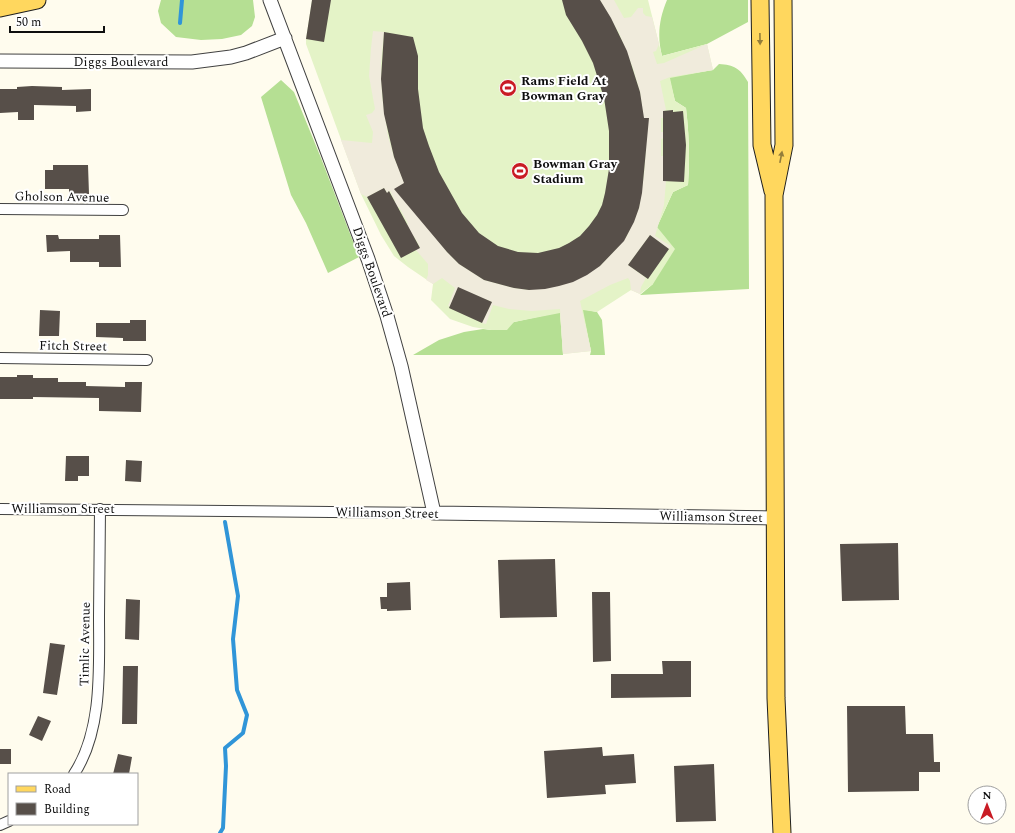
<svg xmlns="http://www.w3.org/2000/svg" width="1015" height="833" font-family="Spectral,serif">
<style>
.forest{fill:#b5df93}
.pitch{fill:#e4f3c7}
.plaza{fill:#f0ebdc}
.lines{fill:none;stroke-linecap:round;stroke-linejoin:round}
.stream{stroke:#3095d8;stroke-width:4}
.building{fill:#574f49}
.minor-casing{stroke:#414141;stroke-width:12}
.tertiary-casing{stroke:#414141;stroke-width:15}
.primary-casing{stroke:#1f1f1f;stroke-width:19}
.minor{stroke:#fff;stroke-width:10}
.tertiary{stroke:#fff;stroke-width:13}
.primary{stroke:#ffd75e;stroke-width:17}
.oneway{fill:#937d3a}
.labels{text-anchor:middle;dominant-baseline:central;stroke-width:4;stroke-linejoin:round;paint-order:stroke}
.street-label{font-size:13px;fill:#0e0e0e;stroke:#fff}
.poi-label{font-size:13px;font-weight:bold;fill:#0e0e0e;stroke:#fff;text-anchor:start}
</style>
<rect width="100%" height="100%" fill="#fffcee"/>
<path class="forest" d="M 161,0 L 253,0 L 255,17 L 252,26 L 241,35 L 222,39 L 201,40 L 176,37 L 161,23 L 158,11 Z
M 667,0 L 748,0 L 748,22 L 707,44 L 662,56 C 657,36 659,19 667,0 Z
M 719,64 C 734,65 740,68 748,82 L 749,289 L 640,295 L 653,284 L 657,227 L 673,192 L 688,185 C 690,159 689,134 686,108 L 675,101 L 669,77 L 713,70 Z
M 281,80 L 294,92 L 321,158 L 359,257 L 328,273 L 306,223 L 291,195 L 261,97 Z
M 582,309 L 597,312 L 602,320 L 605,355 L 590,355 L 591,351 Z
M 560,312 L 563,355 L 413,355 L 439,340 L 464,332 L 483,329 L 491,330 L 514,322 Z"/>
<path class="pitch" d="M 312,0 L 648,0 L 662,56 L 707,44 L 713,70 L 670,78 L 675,101 L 686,108 C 689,134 690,159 688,185 L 673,192 L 657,227 L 675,249 L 653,284 L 640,294 L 631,290 L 597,312 L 583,310 L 591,351 L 563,354 L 560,313 L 514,322 L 507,330 L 491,330 L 473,327 L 450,319 L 431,300 L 433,284 L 408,267 L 394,256 L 381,235 L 361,194 L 306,44 L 306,39 Z"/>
<path class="plaza" d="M 600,0 L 614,0 L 624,18 L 631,17 L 638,8 L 643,8 L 643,13 L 646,16 L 652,17 L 659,44 L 656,51 L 653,52 L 657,64 L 664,63 L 707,44 L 713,70 L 670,77 L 660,81 L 666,110 L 663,111 L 663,118 L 661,118 L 661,132 L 664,132 L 664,138 L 661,139 L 661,156 L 664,156 L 663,181 L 666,181 L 664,205 L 655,236 L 671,246 L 669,249 L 650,235 L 628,265 L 646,278 L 641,287 L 640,294 L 631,290 L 630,281 L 628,278 L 610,285 L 580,301 L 591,351 L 563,354 L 560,309 L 532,311 L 509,309 L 493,305 L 486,324 L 482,323 L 492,302 L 458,288 L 450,306 L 448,306 L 455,288 L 442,278 L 433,284 L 426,280 L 428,275 L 428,264 L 416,250 L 420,247 L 415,238 L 405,226 L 408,224 L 399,207 L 396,208 L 393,202 L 395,201 L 390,191 L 387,193 L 384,188 L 367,197 L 361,194 L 341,140 L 372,143 L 373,132 L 366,115 L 372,113 L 375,109 L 369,76 L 371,48 L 373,31 L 384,32 L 381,63 L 382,96 L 388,136 L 394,157 L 409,195 L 424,222 L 447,252 L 459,264 L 484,280 L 514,288 L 529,290 L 600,266 L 618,247 L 627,236 L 639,208 L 644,175 L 646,148 L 643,114 L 640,92 L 633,68 L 619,33 Z"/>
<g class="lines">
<path class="stream" d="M 180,23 L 182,0
M 220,833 L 223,828 L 226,766 L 225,748 L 243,733 L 247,715 L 237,690 L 233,639 L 238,596 L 225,522"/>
</g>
<path class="building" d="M 312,0 L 331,0 L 324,42 L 306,39 Z
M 562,0 L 600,0 L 611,18 L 627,51 L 640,92 L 644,118 L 649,118 L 642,193 L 639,208 L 634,222 L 624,241 L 600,266 L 587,275 L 573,282 L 559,286 L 545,289 L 529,290 L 514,288 L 484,280 L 459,264 L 447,252 L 394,189 L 404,183 L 394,157 L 384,114 L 381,79 L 384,32 L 413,37 L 418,56 L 418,89 L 423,128 L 429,146 L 439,172 L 462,213 L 479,233 L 498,246 L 518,252 L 538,253 L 559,248 L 569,243 L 580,236 L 589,226 L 597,215 L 602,205 L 605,193 L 609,169 L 609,131 L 604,98 L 593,63 L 582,41 L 566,15 Z
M 32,86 L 62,87 L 62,90 L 91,89 L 91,111 L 76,112 L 76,106 L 34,105 L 34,120 L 18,120 L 18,112 L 0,113 L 0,89 L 17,89 L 17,87 Z
M 673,110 L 673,112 L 683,111 L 686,145 L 684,182 L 663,181 L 663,111 Z
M 53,165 L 88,165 L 89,194 L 69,195 L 69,189 L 45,189 L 45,170 L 53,170 Z
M 384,188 L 387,193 L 389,191 L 420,248 L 401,258 L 367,197 Z
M 46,235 L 58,235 L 59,239 L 99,239 L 99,235 L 120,235 L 121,267 L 99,267 L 99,262 L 70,262 L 70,251 L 47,252 Z
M 650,235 L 669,249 L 648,279 L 628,265 Z
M 458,287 L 492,302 L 482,323 L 449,308 Z
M 40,310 L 60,311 L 59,336 L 39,336 Z
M 130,320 L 146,320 L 146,341 L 123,341 L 123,338 L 96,337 L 96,323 L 130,323 Z
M 17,375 L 33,375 L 33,378 L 58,378 L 58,382 L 86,382 L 86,386 L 125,387 L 125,382 L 142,382 L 141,412 L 99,411 L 99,398 L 33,397 L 33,399 L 0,399 L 0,377 L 17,377 Z
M 66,456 L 89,456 L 89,476 L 78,476 L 78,481 L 65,481 Z
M 126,460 L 142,461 L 141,482 L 125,481 Z
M 898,543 L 899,600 L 842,601 L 840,544 Z
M 555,559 L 557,617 L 500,618 L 498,560 Z
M 410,582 L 411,610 L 387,611 L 387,609 L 381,609 L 380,597 L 387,597 L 387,583 Z
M 592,592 L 610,592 L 611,661 L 593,662 Z
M 126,599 L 140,600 L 139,640 L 125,639 Z
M 50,643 L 65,645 L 57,695 L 43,693 Z
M 662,661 L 691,661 L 691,697 L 611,698 L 611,674 L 663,674 Z
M 123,666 L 138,666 L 137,724 L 122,724 Z
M 847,706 L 905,706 L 906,734 L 933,734 L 934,762 L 940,762 L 940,772 L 919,772 L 919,791 L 848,792 Z
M 38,716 L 51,721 L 42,741 L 29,735 Z
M 602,747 L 603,756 L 634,754 L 636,783 L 605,785 L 606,794 L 547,798 L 544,751 Z
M 0,749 L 11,749 L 11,764 L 0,764 Z
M 118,754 L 132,757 L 129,774 L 113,774 Z
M 714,764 L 716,821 L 676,822 L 674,766 Z"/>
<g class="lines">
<g class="minor-casing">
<path id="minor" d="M 0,209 L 123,210
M 0,358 L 147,360
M 0,509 L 434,513
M 74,774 C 103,730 99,667 99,616 C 99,581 100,545 100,509
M 0,825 L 9,821"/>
</g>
<g class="tertiary-casing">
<path id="tertiary" d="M 270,0 L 368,259 L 387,316 L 401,366 L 434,513 L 775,518
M 0,61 L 192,62 L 231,57 L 246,53 L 285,38"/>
</g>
<g class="primary-casing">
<path id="primary" d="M 760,0 L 762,145 L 773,191
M 0,8 L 37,0
M 782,833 L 776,698 L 774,195 L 784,145 L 783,0"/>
</g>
<use href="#minor" class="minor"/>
<use href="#tertiary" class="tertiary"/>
<use href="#primary" class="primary"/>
</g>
<defs><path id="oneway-solid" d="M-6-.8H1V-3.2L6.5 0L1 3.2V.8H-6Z"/></defs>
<g class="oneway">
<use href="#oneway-solid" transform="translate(760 39) rotate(89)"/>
<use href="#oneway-solid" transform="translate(781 157) rotate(-79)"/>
</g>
<defs>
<g id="stadium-disc" transform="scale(0.9)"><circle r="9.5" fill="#c91b24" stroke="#fff"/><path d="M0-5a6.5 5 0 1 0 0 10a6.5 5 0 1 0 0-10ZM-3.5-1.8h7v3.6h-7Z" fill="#fff"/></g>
</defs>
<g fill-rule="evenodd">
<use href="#stadium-disc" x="508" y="88"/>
<use href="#stadium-disc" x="520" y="171"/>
</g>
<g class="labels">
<g class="street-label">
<text x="121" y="62">Diggs Boulevard</text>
<text transform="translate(62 197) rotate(1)">Gholson Avenue</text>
<text transform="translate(372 272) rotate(71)">Diggs Boulevard</text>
<text transform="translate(73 346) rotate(1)">Fitch Street</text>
<text x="63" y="509">Williamson Street</text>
<text transform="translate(387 513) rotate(1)">Williamson Street</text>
<text transform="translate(711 517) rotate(1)">Williamson Street</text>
<text transform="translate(85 644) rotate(-89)">Timlic Avenue</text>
</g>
<g class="poi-label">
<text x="521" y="81">Rams Field At<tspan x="521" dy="15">Bowman Gray</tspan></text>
<text x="533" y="164">Bowman Gray<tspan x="533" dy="15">Stadium</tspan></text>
</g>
</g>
<rect x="8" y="773" width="130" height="52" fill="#ffffff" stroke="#9f9f9f"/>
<rect x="16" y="786" width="20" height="6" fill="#ffd75e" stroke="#9f9f9f"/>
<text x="44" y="793" font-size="12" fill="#0e0e0e">Road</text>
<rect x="16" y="803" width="20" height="12" fill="#574f49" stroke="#9f9f9f"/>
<text x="44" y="813" font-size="12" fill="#0e0e0e">Building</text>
<g transform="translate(987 805)"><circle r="19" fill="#ffffff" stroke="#9f9f9f"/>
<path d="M0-3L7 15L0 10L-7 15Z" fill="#c91b24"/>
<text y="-6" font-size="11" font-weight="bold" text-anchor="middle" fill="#0e0e0e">N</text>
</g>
<path d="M10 26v6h94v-6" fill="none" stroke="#0e0e0e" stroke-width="2"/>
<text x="16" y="26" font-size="12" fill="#0e0e0e" stroke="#ffffff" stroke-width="3" paint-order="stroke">50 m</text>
</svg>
